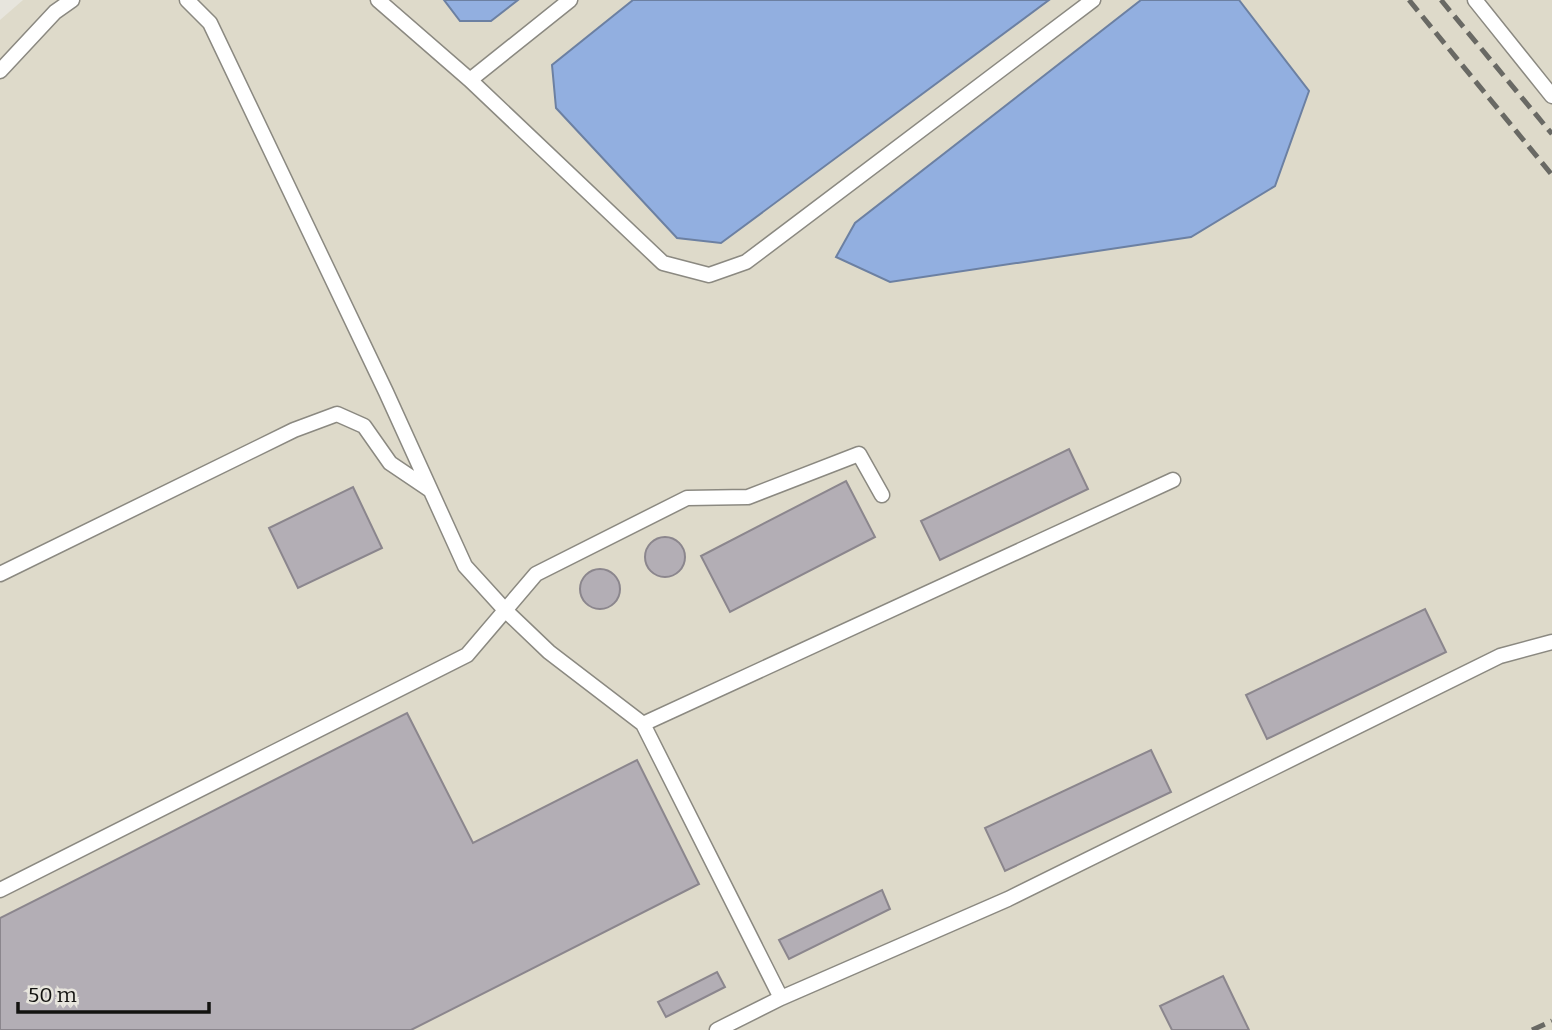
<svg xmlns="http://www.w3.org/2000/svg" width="1552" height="1030" font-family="Bitter,serif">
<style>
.built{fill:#dedaca}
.water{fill:#92afe0;stroke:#6c80a2;stroke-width:2}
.building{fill:#b3aeb5;stroke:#8b868d;stroke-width:2}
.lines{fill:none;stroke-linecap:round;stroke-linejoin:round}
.service-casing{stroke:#8b8981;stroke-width:17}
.service{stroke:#fff;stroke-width:14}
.rail{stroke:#696964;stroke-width:5;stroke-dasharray:14 7;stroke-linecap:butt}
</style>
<rect width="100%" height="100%" fill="#e7e5dd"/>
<path class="built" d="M 23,0 L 1552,0 L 1552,1030 L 0,1030 L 0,20 Z"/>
<path class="water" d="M 444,0 L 518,0 L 491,21 L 460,21 Z
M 633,0 L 1049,0 L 721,243 L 677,238 L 556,108 L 552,65 Z
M 1141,0 L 1239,0 L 1309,91 L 1275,186 L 1191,237 L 890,282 L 836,257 L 855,223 Z"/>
<path class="building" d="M 1069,449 L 1088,489 L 940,560 L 921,521 Z
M 846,481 L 875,537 L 730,612 L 701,556 Z
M 353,487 L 382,548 L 298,588 L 269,528 Z
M645 557a20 20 0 1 1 40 0a20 20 0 1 1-40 0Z
M580 589a20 20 0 1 1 40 0a20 20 0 1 1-40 0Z
M 1425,609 L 1446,652 L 1267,739 L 1246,695 Z
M 407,713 L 473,843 L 637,760 L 699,884 L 411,1030 L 0,1030 L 0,918 Z
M 1151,750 L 1171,792 L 1005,871 L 985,828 Z
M 882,890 L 890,909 L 789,959 L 779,940 Z
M 717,972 L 725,987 L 666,1017 L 658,1002 Z
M 1223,976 L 1249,1030 L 1172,1030 L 1160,1006 Z"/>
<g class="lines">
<g class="service-casing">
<path id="service" d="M 187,0 L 210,23 L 386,392 L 465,566 L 505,610 L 549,652 L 643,724 L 781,998
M 378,0 L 470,80 L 663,263 L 709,275 L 746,262 L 1093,0
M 1475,0 L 1552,96
M 0,71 L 55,12 L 72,0
M 470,80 L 570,0
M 0,574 L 294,430 L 337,414 L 364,426 L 390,463 L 430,490
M 643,724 L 1173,480
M 0,890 L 467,655 L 536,574 L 687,498 L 748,497 L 859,454 L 882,495
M 717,1030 L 781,998 L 1008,899 L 1500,656 L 1552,642"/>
</g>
<use href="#service" class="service"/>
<path class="rail" d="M 1409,0 L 1552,175
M 1441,0 L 1552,134
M 1532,1030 L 1552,1021"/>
</g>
<path d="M18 1002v10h191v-10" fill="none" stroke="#131310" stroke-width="3.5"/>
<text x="28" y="1002" font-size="21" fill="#131310" stroke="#e7e5dd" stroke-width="5" paint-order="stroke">50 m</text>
</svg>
